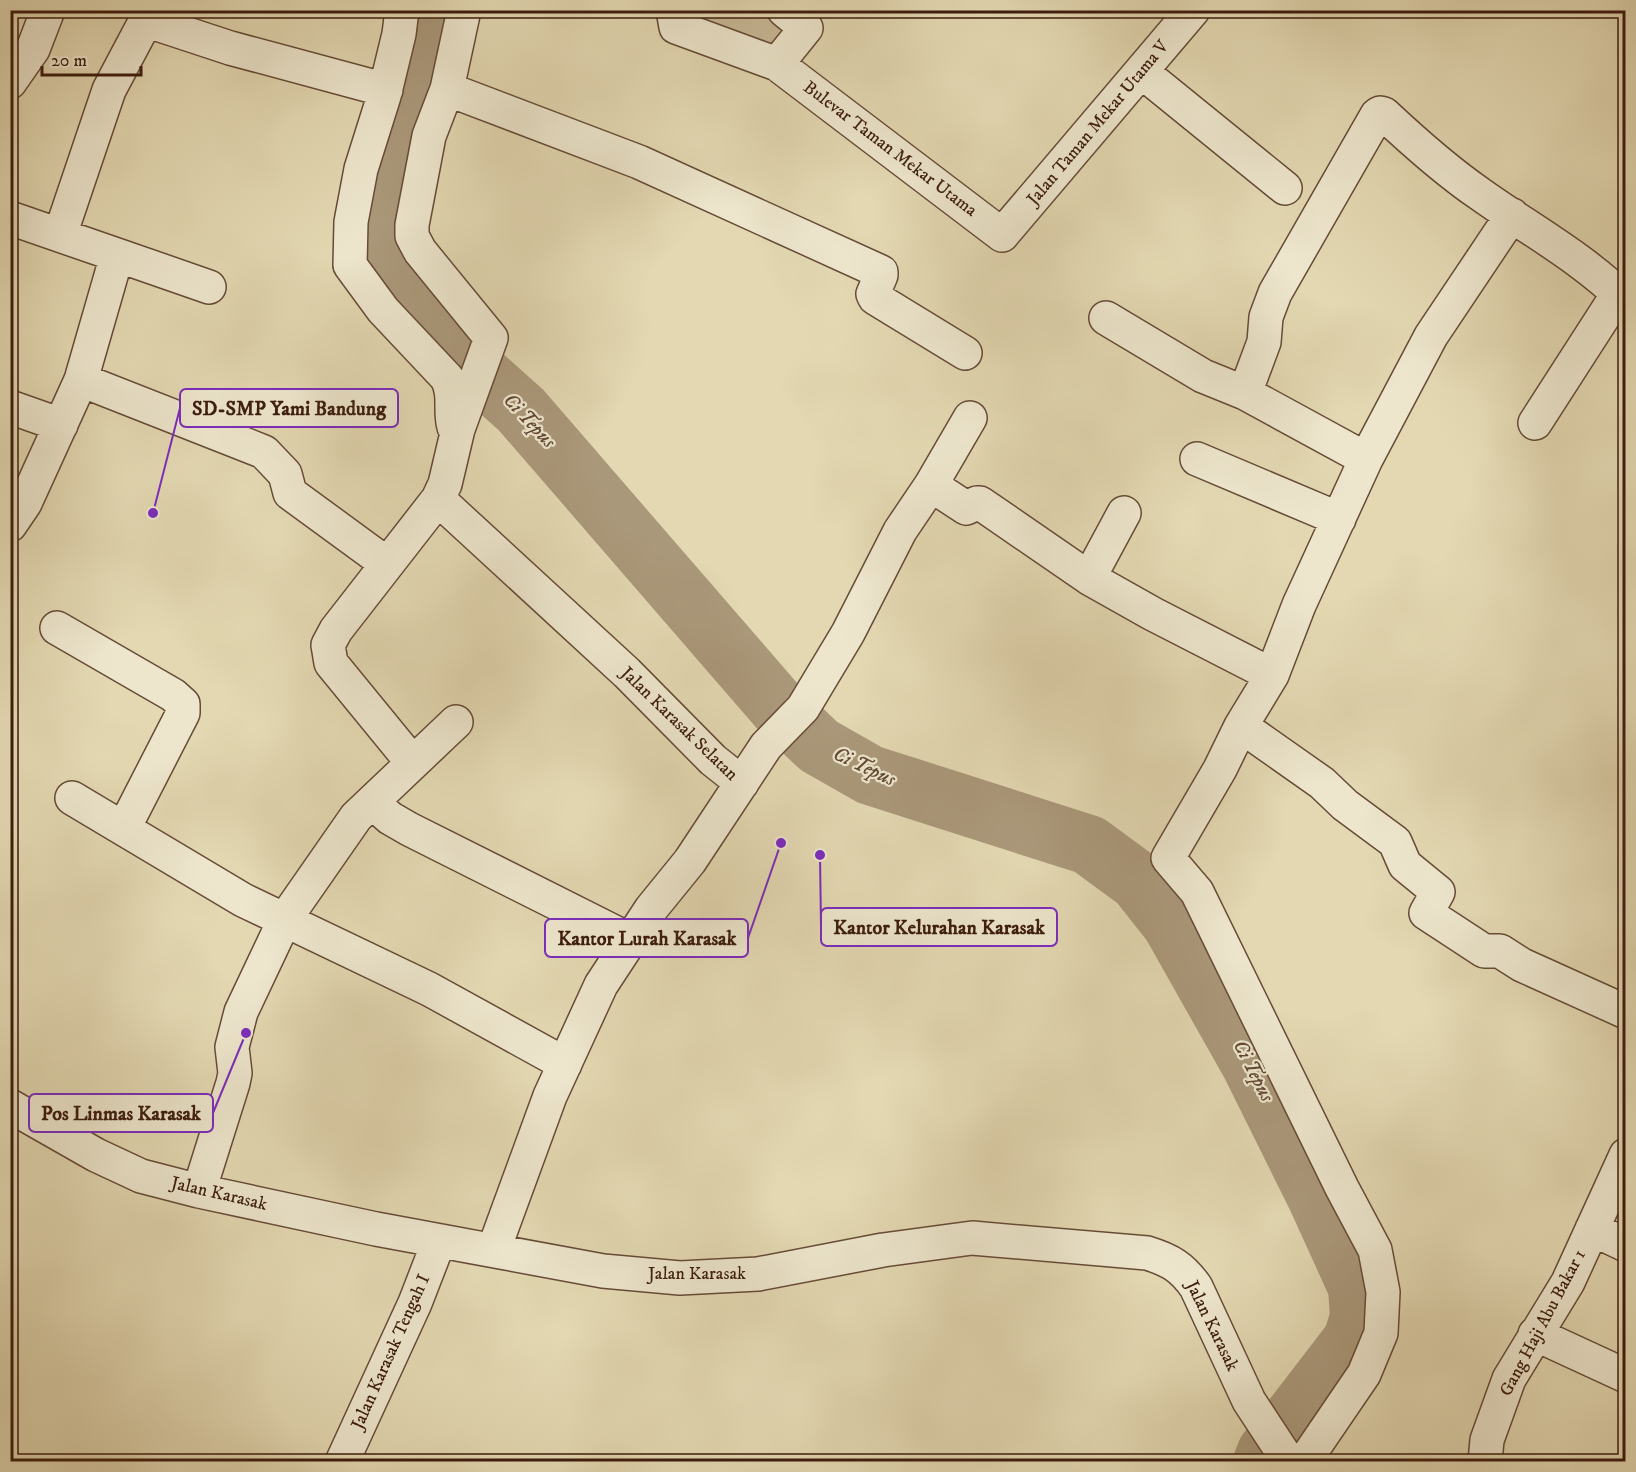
<svg xmlns="http://www.w3.org/2000/svg" width="1636" height="1472" font-family="'IM FELL DW Pica',serif">
<style>
.green{fill:#c7b896;stroke:#826a52;stroke-width:1.5}
.lines{fill:none;stroke-linecap:round;stroke-linejoin:round}
.river{stroke:#aa987a;stroke-width:60}
.minor-casing{stroke:#664b37;stroke-width:36}
.minor{stroke:#ede6cd;stroke-width:33}
.labels{text-anchor:middle;dominant-baseline:central;stroke-width:4.5;stroke-linejoin:round;paint-order:stroke}
.street-label{font-size:18px;fill:#3c1c0e;stroke:#ede6cd}
.water-label{font-size:20px;font-style:italic;fill:#624734;stroke:#ede6cd}
.leader{fill:none;stroke:#7b2cbf;stroke-width:2}
.callout-dot{fill:#7b2cbf;stroke:#ede6cd;stroke-width:2}
.callout{fill:#ede6cd;stroke:#7b2cbf;stroke-width:2}
.callout-label{font-size:20px;text-anchor:middle;font-weight:bold;fill:#3c1c0e}
</style>
<rect width="100%" height="100%" fill="#e3d8b2"/>
<filter id="stains"><feTurbulence type="fractalNoise" baseFrequency=".00333" numOctaves="4"/><feColorMatrix values="0 0 0 0 .2 0 0 0 0 .09 0 0 0 0 .02 0 0 0 .5 -.17"/></filter>
<radialGradient id="worn" r=".72"><stop offset=".6" stop-color="#630" stop-opacity="0"/><stop offset="1" stop-color="#630" stop-opacity=".3"/></radialGradient>
<path class="green" d="M 681,11 L 772,11 L 795,29 L 774,55 Z"/>
<g class="lines">
<path class="river" d="M 436,10 L 381,224 L 375,259 L 398,300 L 521,410 L 779,708 L 819,746 L 870,775 L 1089,845 L 1138,881 L 1172,924 L 1251,1064 L 1318,1199 L 1358,1287 L 1360,1317 L 1353,1340 L 1267,1452 L 1263,1462"/>
<g class="minor-casing">
<path id="minor" d="M 402,10 L 399,34 L 384,96 L 361,169 L 351,222 L 350,265 L 383,310 L 447,378 C 456,397 449,409 454,427
M 673,10 L 676,27 L 777,64 L 1002,235 L 1193,10
M 777,64 L 806,28 L 784,10
M 1142,72 L 1285,188
M 10,82 L 33,49 L 48,10
M 447,89 L 639,162 L 881,272 L 881,275 L 873,294 L 875,298 L 965,353
M 10,218 L 117,255 L 81,380
M 60,235 L 109,90 L 145,22 L 151,22 L 230,48 L 386,90
M 117,255 L 209,287
M 1106,318 L 1203,376 L 1245,393 L 1366,459
M 1245,393 L 1264,342 L 1266,317 L 1275,293 L 1377,115 L 1380,113 L 1384,114 C 1415,143 1445,170 1480,194 C 1529,229 1583,258 1626,301
M 10,407 L 61,425
M 1535,423 L 1618,294
M 1197,459 L 1339,519
M 931,485 L 966,508 L 977,503 L 980,503 L 1089,578 L 1153,614 L 1272,675
M 438,499 L 627,673 L 713,760 L 742,783
M 10,525 L 25,503 L 81,380 L 264,452 L 285,474 L 290,493 L 387,564
M 1089,578 L 1124,513
M 57,628 L 173,695 L 183,704 L 183,713 L 124,828
M 1241,726 L 1322,783 L 1345,805 L 1395,842 L 1405,865 L 1438,892 L 1426,913 L 1484,951 L 1500,951 L 1522,965 L 1626,1012
M 412,762 L 331,663 L 328,645 L 336,630 L 438,499 L 445,484 L 458,429 L 491,338 L 420,251 L 412,236 L 412,225 L 429,136 L 447,89 L 464,10
M 72,798 L 243,900 L 429,989 L 565,1064
M 372,802 L 390,818 L 409,829 L 630,940
M 10,1106 L 96,1155 L 141,1176 L 199,1191 L 376,1229 L 603,1271 L 680,1278 L 758,1274 L 883,1250 L 972,1238 L 1147,1253 C 1170,1260 1182,1267 1196,1287 L 1249,1401 L 1289,1462
M 199,1191 L 233,1083 L 235,1073 L 232,1047 L 241,1012 L 285,919 L 356,817 L 456,722
M 1592,1229 L 1626,1245
M 494,1249 L 550,1096 L 601,985 L 651,909 L 690,861 L 766,746 L 803,708 L 848,633 L 900,531 L 931,485 L 970,418
M 1535,1334 L 1626,1376
M 342,1462 L 415,1303 L 439,1241
M 1304,1462 L 1364,1374 L 1381,1333 L 1383,1292 L 1375,1250 L 1342,1188 L 1197,892 L 1168,858 L 1220,769 L 1241,726 L 1272,675 L 1299,605 L 1366,459 L 1431,336 L 1512,215
M 1485,1462 L 1487,1440 L 1509,1379 L 1568,1282 L 1626,1155"/>
</g>
<use href="#minor" class="minor"/>
</g>
<g class="labels">
<g class="street-label">
<text transform="translate(1098 123) rotate(-50)">Jalan Taman Mekar Utama V</text>
<text transform="translate(890 149) rotate(37)">Bulevar Taman Mekar Utama</text>
<text transform="translate(679 724) rotate(44)">Jalan Karasak Selatan</text>
<text transform="translate(219 1194) rotate(13)">Jalan Karasak</text>
<text x="697" y="1274">Jalan Karasak</text>
<text transform="translate(1543 1323) rotate(-62)">Gang Haji Abu Bakar 1</text>
<text transform="translate(1212 1326) rotate(64)">Jalan Karasak</text>
<text transform="translate(391 1352) rotate(-66)">Jalan Karasak Tengah I</text>
</g>
<g class="water-label">
<text transform="translate(529 421) rotate(47)">Ci Tepus</text>
<text transform="translate(864 767) rotate(25)">Ci Tepus</text>
<text transform="translate(1253 1071) rotate(63)">Ci Tepus</text>
</g>
</g>
<path class="leader" d="M153 513L180 408M820 855L821 927M781 843L748 938M246 1033L213 1113"/>
<g class="callout-dot">
<circle cx="153" cy="513" r="6"/>
<circle cx="820" cy="855" r="6"/>
<circle cx="781" cy="843" r="6"/>
<circle cx="246" cy="1033" r="6"/>
</g>
<g class="callout">
<rect x="180" y="389" width="218" height="38" rx="6"/>
<rect x="821" y="908" width="236" height="38" rx="6"/>
<rect x="545" y="919" width="203" height="38" rx="6"/>
<rect x="29" y="1094" width="184" height="38" rx="6"/>
</g>
<g class="callout-label">
<text x="289" y="415">SD-SMP Yami Bandung</text>
<text x="939" y="934">Kantor Kelurahan Karasak</text>
<text x="647" y="945">Kantor Lurah Karasak</text>
<text x="121" y="1120">Pos Linmas Karasak</text>
</g>
<rect width="1636" height="1472" fill="none" stroke="#e3d8b2" stroke-width="36"/>
<rect x="12" y="12" width="1612" height="1448" fill="none" stroke="#3c1c0e" stroke-width="3"/>
<rect x="18" y="18" width="1600" height="1436" fill="none" stroke="#3c1c0e" stroke-width="1.5"/>
<path d="M42 66v9h99v-9" fill="none" stroke="#3c1c0e" stroke-width="3"/>
<text x="51" y="66" font-size="18" fill="#3c1c0e" stroke="#ede6cd" stroke-width="4.5" paint-order="stroke">20 m</text>
<rect width="100%" height="100%" filter="url(#stains)"/>
<rect width="100%" height="100%" fill="url(#worn)"/>
</svg>
